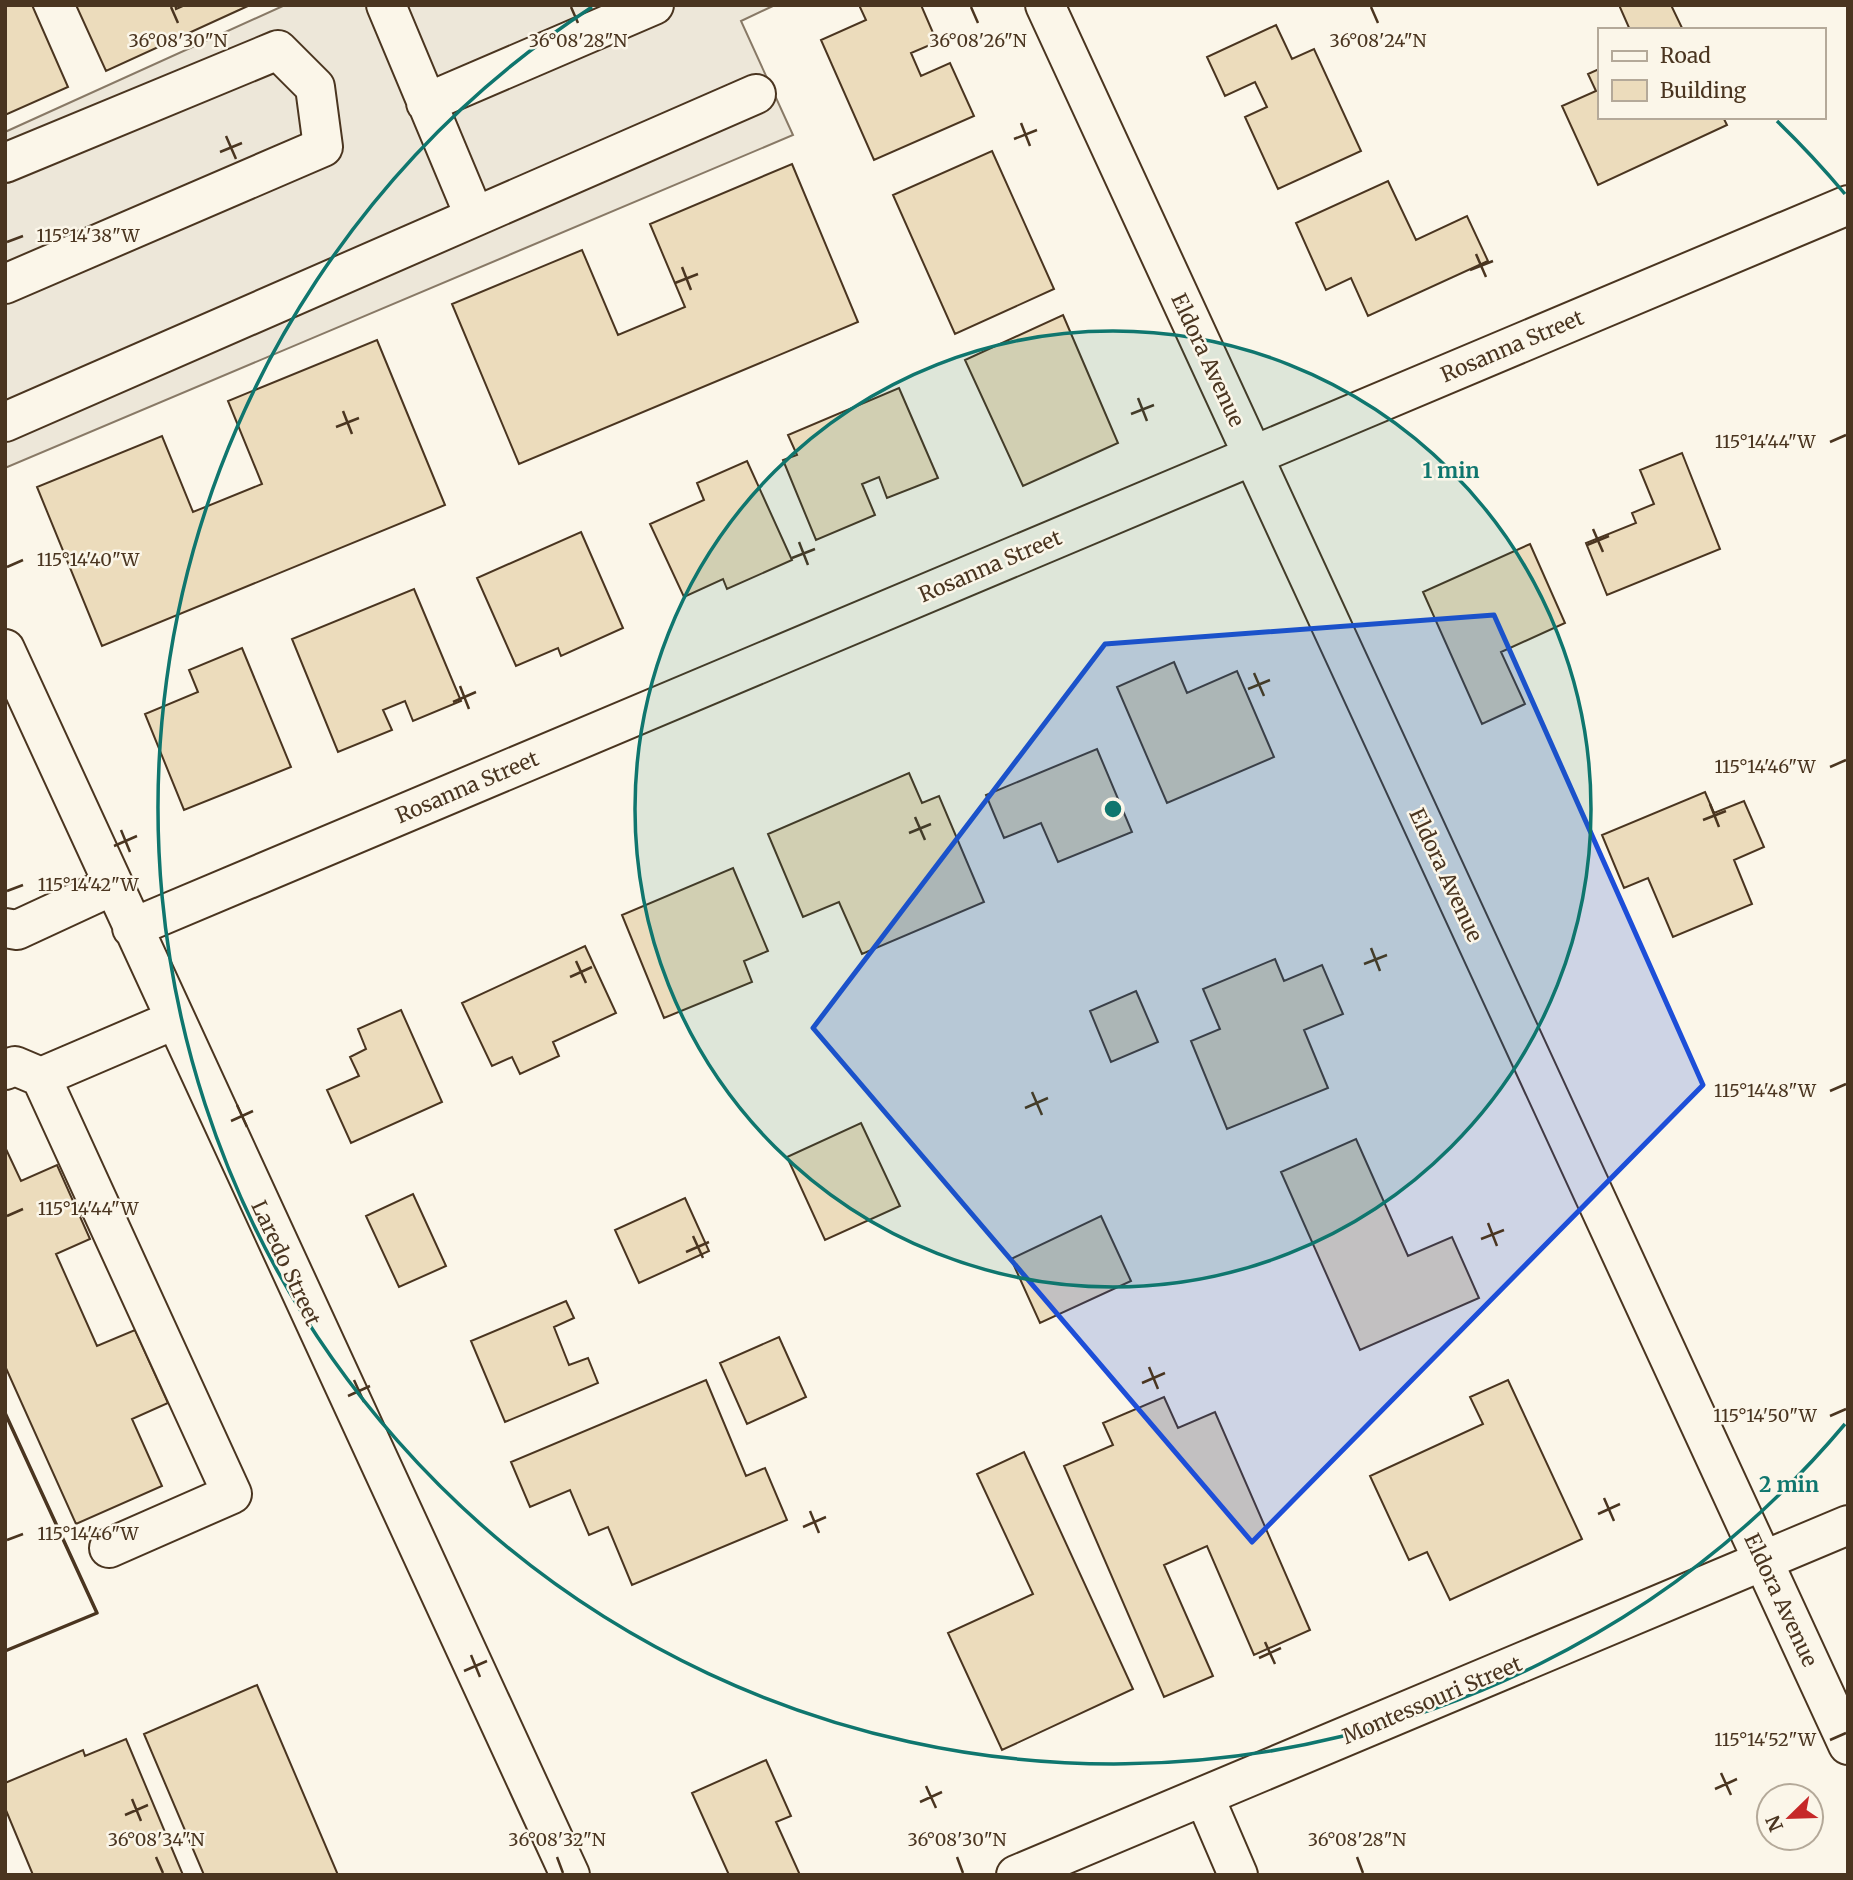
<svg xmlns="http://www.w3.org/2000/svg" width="1853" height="1880" font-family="Merriweather,serif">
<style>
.parking{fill:#ede7d9;stroke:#887966;stroke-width:2}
.building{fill:#ecdcbc;stroke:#4a3520;stroke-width:2}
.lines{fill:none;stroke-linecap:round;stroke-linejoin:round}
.minor-casing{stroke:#4a3520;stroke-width:42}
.minor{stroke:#fbf6e9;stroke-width:38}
.wall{stroke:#4a3520;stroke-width:3.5}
.marked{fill:#1d4ed8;fill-opacity:0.2;stroke:#1d4ed8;stroke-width:5;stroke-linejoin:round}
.ticks{fill:none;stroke:#4a3520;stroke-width:2.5}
.ring{fill:none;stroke:#0f766e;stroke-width:3.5}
.labels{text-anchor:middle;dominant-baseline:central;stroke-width:5;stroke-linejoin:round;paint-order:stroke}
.street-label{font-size:21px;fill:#4a3520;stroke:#fbf6e9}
.ticks-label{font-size:18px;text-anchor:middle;fill:#4a3520;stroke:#fbf6e9;stroke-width:5;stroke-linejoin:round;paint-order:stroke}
.centre{fill:#0f766e;stroke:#fbf6e9;stroke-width:3.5}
.ring-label{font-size:21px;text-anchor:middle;font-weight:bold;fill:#0f766e;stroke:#fbf6e9;stroke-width:5;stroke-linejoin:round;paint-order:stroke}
</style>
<rect width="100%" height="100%" fill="#fbf6e9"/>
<path class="parking" d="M 285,5 L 775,5 L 741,21 L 793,135 L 5,468 L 5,132 Z"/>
<path class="building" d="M 5,5 L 32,5 L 68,87 L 5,115 Z
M 76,5 L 175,5 L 176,9 L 185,5 L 250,5 L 106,71 Z
M 859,5 L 921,5 L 937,42 L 911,53 L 921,76 L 950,63 L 974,116 L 874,160 L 821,40 L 866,20 Z
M 1619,5 L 1671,5 L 1683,30 L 1630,30 Z
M 1276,25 L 1292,59 L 1314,49 L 1361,151 L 1278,189 L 1245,117 L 1267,107 L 1255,82 L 1225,96 L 1207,57 Z
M 1599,69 L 1599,117 L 1723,117 L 1727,125 L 1598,185 L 1562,106 L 1596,91 L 1588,74 Z
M 992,151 L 1054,289 L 955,334 L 893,195 Z
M 792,164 L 858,322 L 519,464 L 452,304 L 582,250 L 618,335 L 685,307 L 650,224 Z
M 1388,181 L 1416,240 L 1467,216 L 1488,261 L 1368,316 L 1351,278 L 1326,290 L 1296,223 Z
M 1063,315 L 1118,443 L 1023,486 L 965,360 Z
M 377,340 L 445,505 L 102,646 L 37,487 L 162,436 L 193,512 L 262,484 L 228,401 Z
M 899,388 L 938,478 L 887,498 L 879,477 L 862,484 L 875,515 L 816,540 L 783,460 L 797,455 L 788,435 Z
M 1682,453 L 1720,549 L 1607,595 L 1586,543 L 1636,523 L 1632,513 L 1654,504 L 1640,470 Z
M 747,461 L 792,560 L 727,589 L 723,579 L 684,597 L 650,524 L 704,500 L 697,483 Z
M 581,532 L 623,628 L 561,656 L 558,648 L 516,666 L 477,578 Z
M 1530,544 L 1565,623 L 1501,652 L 1525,704 L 1482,724 L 1423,592 Z
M 414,589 L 461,701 L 413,721 L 405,701 L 383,710 L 392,730 L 338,752 L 292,639 Z
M 242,648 L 291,767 L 184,810 L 145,714 L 198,692 L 189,670 Z
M 1174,662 L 1187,693 L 1237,671 L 1274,757 L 1167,803 L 1117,687 Z
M 1097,749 L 1132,832 L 1058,862 L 1041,823 L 1004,838 L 986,795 Z
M 909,773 L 922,803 L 939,796 L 984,902 L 862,954 L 839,902 L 803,917 L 768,834 Z
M 1705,792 L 1714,813 L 1744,801 L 1764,847 L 1734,860 L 1752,904 L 1673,937 L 1648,878 L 1624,888 L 1602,835 Z
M 733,868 L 768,951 L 744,961 L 752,982 L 664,1018 L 622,915 Z
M 585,946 L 616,1013 L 553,1042 L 559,1056 L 520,1074 L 512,1057 L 492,1066 L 462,1003 Z
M 1275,959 L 1284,981 L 1322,965 L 1343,1014 L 1304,1030 L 1328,1088 L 1227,1129 L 1191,1041 L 1220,1029 L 1203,989 Z
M 1136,991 L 1158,1042 L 1111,1062 L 1090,1011 Z
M 401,1010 L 442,1102 L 351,1143 L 327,1090 L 359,1076 L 350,1057 L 366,1049 L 358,1029 Z
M 861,1123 L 900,1206 L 825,1240 L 787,1157 Z
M 1356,1139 L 1408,1256 L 1452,1237 L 1479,1298 L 1360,1350 L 1281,1172 Z
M 5,1147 L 21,1181 L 57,1165 L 90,1239 L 56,1254 L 97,1346 L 135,1330 L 168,1403 L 132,1419 L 162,1486 L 76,1524 L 5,1366 Z
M 413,1194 L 446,1266 L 399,1287 L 366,1216 Z
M 685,1198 L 709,1251 L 639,1283 L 615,1230 Z
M 1101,1216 L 1131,1281 L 1040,1323 L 1011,1259 Z
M 566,1301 L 574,1318 L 554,1327 L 569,1365 L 588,1358 L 598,1383 L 505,1422 L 471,1341 Z
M 779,1337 L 806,1397 L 747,1424 L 720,1363 Z
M 706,1380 L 746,1476 L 765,1468 L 787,1520 L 632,1585 L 608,1527 L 589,1535 L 570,1490 L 530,1507 L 511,1462 Z
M 1508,1380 L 1582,1539 L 1450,1600 L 1427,1552 L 1409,1560 L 1370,1476 L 1483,1424 L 1470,1397 Z
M 1164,1397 L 1178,1428 L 1215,1412 L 1310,1630 L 1254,1655 L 1207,1546 L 1164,1565 L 1213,1676 L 1164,1697 L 1064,1466 L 1113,1445 L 1103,1423 Z
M 1024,1452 L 1133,1689 L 1002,1750 L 948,1633 L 1033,1594 L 977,1474 Z
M 257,1685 L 338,1875 L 204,1875 L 144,1734 Z
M 126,1739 L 183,1875 L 33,1875 L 5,1808 L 5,1783 L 83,1750 L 85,1756 Z
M 766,1760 L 791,1816 L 776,1822 L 800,1875 L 729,1875 L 692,1793 Z"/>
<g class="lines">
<g class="minor-casing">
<path id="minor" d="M 386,5 L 474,215
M 1045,5 L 1848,1745
M 426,103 L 654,5
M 5,163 L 278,50 L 315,87 L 323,147 L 5,284
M 5,422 L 756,94
M 5,649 L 570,1875
M 5,928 L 17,930 L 112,886
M 132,928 L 1848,205
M 5,1070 L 15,1066 L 41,1077 L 232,1494 L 109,1548
M 41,1077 L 174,1020
M 1204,1796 L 1238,1875
M 1016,1875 L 1848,1525"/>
</g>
<use href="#minor" class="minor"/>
<path class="wall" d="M 5,1413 L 97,1613 L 5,1651"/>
</g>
<path class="marked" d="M 1494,615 L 1703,1085 L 1252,1542 L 813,1028 L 1105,644 Z"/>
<path class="ticks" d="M 171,7 L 178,23M 571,7 L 578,23M 971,7 L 978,23M 1371,7 L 1378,23M 1021,123 L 1030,146M 226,136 L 236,159M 1014,139 L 1037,130M 220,152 L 242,143M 7,242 L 23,236M 1476,254 L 1486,277M 682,267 L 691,290M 1470,270 L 1493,261M 675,283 L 698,274M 1138,398 L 1147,421M 343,411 L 352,434M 1131,414 L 1154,405M 336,427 L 359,418M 1830,442 L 1846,435M 1593,529 L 1603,552M 799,542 L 808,565M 1587,545 L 1609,536M 792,558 L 815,549M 7,567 L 23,560M 1254,673 L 1264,696M 460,686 L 469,709M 1248,689 L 1270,680M 453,702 L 476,692M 1830,767 L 1846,760M 1710,804 L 1719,827M 915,817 L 925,840M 1703,820 L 1726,811M 121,830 L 130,852M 909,833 L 931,824M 114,846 L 137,836M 7,891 L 23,885M 1371,948 L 1380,971M 576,961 L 586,983M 1364,964 L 1387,955M 570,977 L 592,967M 1830,1091 L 1846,1084M 1032,1092 L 1042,1115M 237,1105 L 247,1127M 1025,1108 L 1048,1098M 231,1121 L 253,1111M 7,1216 L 23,1209M 1488,1223 L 1497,1246M 693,1236 L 703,1258M 1481,1239 L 1504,1230M 686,1252 L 709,1242M 1149,1367 L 1158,1389M 354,1380 L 364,1402M 1142,1383 L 1165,1373M 348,1396 L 370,1386M 1830,1416 L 1846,1409M 1604,1498 L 1614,1521M 810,1511 L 819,1533M 1598,1514 L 1620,1504M 803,1527 L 826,1517M 7,1540 L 23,1534M 1265,1642 L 1275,1664M 471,1655 L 480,1677M 1259,1658 L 1281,1648M 464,1671 L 487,1661M 1830,1740 L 1846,1733M 1721,1773 L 1731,1795M 926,1786 L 936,1808M 1715,1789 L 1737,1779M 132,1799 L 141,1821M 920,1802 L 942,1792M 125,1815 L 148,1805M 156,1857 L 163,1873M 557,1857 L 563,1873M 957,1857 L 963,1873M 1357,1857 L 1363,1873"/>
<circle cx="1113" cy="809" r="478" fill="#0f766e" fill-opacity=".12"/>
<g class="ring">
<circle cx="1113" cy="809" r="478"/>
<path d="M1845 1424A956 956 0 1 1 592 7M1777 121A956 956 0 0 1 1845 194"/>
</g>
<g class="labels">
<g class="street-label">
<text transform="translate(1512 346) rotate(-23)">Rosanna Street</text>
<text transform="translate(1208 360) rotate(65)">Eldora Avenue</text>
<text transform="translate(990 566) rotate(-23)">Rosanna Street</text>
<text transform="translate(467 787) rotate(-23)">Rosanna Street</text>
<text transform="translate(1446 875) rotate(65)">Eldora Avenue</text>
<text transform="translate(286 1263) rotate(65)">Laredo Street</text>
<text transform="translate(1781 1600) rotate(65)">Eldora Avenue</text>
<text transform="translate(1432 1700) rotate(-23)">Montessouri Street</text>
</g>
</g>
<g class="ticks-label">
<text x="178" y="47">36°08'30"N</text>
<text x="578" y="47">36°08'28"N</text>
<text x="978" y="47">36°08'26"N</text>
<text x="1378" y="47">36°08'24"N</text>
<text x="88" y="242">115°14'38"W</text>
<text x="1765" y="448">115°14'44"W</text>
<text x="88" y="566">115°14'40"W</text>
<text x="1765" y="773">115°14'46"W</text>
<text x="88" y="891">115°14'42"W</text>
<text x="1765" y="1097">115°14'48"W</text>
<text x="88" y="1215">115°14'44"W</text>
<text x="1765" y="1422">115°14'50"W</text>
<text x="88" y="1540">115°14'46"W</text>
<text x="1765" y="1746">115°14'52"W</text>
<text x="156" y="1846">36°08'34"N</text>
<text x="557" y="1846">36°08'32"N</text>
<text x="957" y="1846">36°08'30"N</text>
<text x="1357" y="1846">36°08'28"N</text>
</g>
<circle cx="1113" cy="809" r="10" class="centre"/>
<g class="ring-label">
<text x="1451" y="478">1 min</text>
<text x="1789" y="1492">2 min</text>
</g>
<rect width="1853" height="1880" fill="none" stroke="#4a3520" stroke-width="14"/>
<rect x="1598" y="28" width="228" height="91" fill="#fbf6e9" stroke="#b4a999" stroke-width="2"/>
<rect x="1612" y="51" width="35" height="10" fill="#fbf6e9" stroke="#b4a999" stroke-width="2"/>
<text x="1660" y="63" font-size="21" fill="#4a3520">Road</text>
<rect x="1612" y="80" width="35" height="21" fill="#ecdcbc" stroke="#b4a999" stroke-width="2"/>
<text x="1660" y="98" font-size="21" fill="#4a3520">Building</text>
<g transform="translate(1790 1817) rotate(247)"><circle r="33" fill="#fbf6e9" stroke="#b4a999" stroke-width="2"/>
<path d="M0-5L12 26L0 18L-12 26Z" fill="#c62828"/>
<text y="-10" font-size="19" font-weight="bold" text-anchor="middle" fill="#4a3520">N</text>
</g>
</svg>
